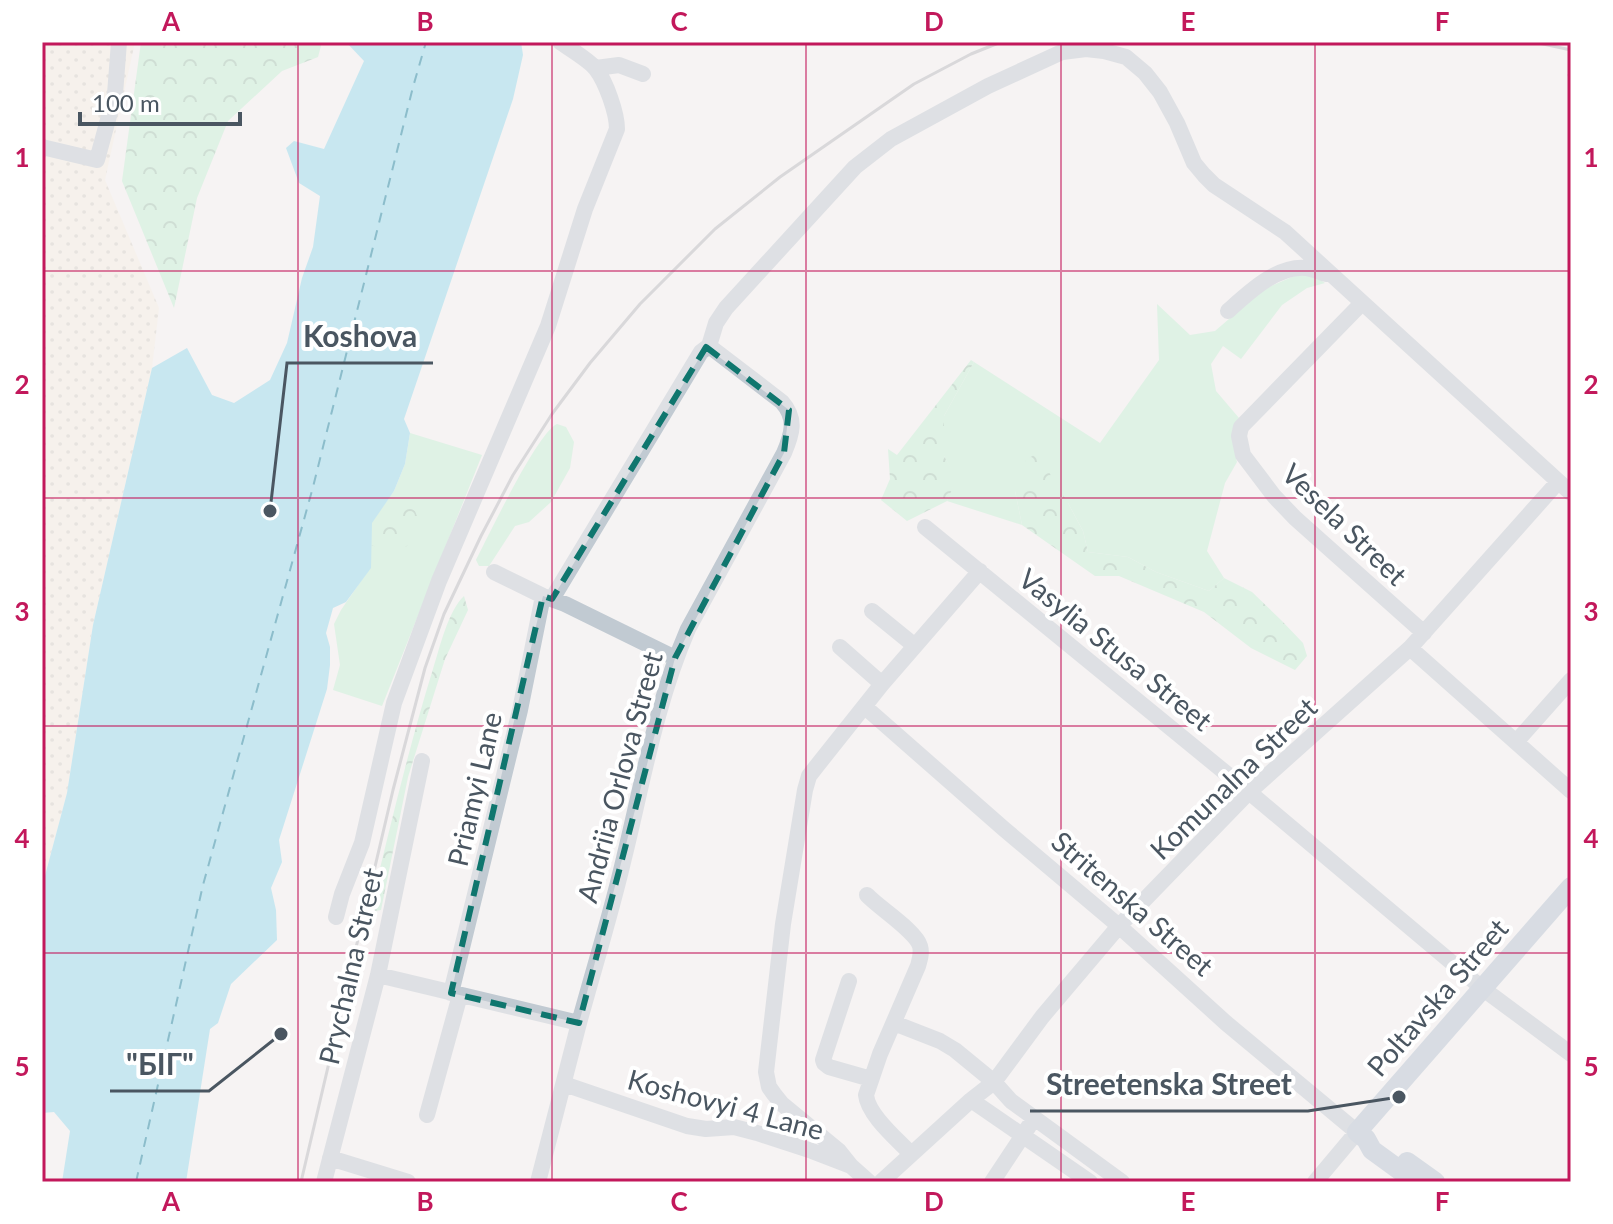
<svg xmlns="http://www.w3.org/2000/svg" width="1613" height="1224" font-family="Lato,sans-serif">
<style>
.grass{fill:#c3f1d5}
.forest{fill:url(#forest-crowns)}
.sand{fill:url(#sand-dots)}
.water{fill:#90daee}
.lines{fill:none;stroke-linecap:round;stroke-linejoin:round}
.ferry{stroke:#0c7c9b;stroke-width:2;stroke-dasharray:10 8;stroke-linecap:butt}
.minor{stroke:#c1cad2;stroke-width:16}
.major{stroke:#b3c2d1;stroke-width:20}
.rail{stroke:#b5b8bd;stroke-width:3}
.marked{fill:none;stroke:#0f766e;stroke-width:6;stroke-dasharray:16 10;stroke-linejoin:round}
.grid{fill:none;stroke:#c2185b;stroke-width:2;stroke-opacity:0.55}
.labels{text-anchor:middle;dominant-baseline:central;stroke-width:8;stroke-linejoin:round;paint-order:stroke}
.street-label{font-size:28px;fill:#4a5661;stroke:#fff}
.leader{fill:none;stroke:#4a5661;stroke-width:3}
.callout-dot{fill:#4a5661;stroke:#fff;stroke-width:3}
.callout-label{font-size:30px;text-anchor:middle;font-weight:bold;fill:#4a5661;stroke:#fff;stroke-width:8;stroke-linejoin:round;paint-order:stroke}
.neatline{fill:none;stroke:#c2185b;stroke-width:3}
.grid-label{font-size:26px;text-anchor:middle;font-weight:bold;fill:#c2185b}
</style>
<defs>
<pattern id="forest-crowns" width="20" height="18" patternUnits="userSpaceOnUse" patternTransform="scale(2)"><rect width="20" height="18" fill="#c3f1d5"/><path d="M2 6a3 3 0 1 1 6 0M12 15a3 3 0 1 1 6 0" fill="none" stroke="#a0c6b0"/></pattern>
<pattern id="sand-dots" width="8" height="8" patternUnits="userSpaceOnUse" patternTransform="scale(2)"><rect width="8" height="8" fill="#f5f0e5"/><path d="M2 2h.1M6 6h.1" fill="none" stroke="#d4d0c7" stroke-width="1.8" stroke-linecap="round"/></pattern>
</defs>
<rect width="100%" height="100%" fill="#f5f3f3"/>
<path class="grass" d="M 1301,273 L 1319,279 L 1325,283 L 1307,288 L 1282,305 L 1241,359 L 1223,346 L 1211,364 L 1216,391 L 1239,418 C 1233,435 1233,446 1237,462 L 1225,483 L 1207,551 L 1224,578 L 1209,591 L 1156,572 L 1128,557 L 1088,552 L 1083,531 L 1068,503 L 1015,491 L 1022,525 L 947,501 L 956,478 L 944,456 L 944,416 L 974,362 L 1100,443 L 1159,360 L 1157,304 L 1190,335 L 1215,331 L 1264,289 Z
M 557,424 L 566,427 L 574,442 L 570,468 L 551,502 L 529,522 L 515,526 L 489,566 L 479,566 L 476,560 C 489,535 537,433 557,424 Z
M 410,433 L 482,455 L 382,706 L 333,690 L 340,665 L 334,624 L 341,610 L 370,568 L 371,522 L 394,491 L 405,464 Z"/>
<path class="forest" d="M 141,42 L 322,42 L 318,57 L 282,71 L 228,121 L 197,198 L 174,308 L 122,181 Z
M 971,360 L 974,362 L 944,416 L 944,456 L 957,478 L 947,501 L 907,521 L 881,500 L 890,479 L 888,449 L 897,455 Z
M 1037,453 L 1068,503 L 1083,531 L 1088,552 L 1128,557 L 1156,572 L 1209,591 L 1224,578 L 1252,592 L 1281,620 L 1303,643 L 1307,656 L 1295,670 L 1251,648 L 1204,612 L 1119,576 L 1095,576 L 1022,525 L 1015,491 L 1026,460 Z
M 405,504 L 415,511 L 420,523 L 407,546 L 390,552 L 371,545 C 371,513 374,511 405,504 Z
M 464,596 L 468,610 L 445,659 L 408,777 L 381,910 L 375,911 L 371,906 C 390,827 409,747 433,669 C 440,647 448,611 464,596 Z"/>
<path class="sand" d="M 42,42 L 135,42 L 105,180 L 159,308 L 152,368 L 93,625 L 67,793 L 42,887 Z"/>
<path class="water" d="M 346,42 L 521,42 L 523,55 L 513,99 L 404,419 L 410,433 L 405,464 L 394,491 L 372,523 L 371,568 L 346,602 L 333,608 L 326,633 L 330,647 L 330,665 L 327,689 L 279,840 L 282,862 L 271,888 L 276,910 L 277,940 L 231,984 L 218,1023 L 210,1029 L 186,1182 L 62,1182 L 70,1131 L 54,1112 L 42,1113 L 42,887 L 67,793 L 93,625 L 152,368 L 187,348 L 212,395 L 234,403 L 270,380 L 287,343 L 302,278 L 313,247 L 320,196 L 299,183 L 286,148 L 294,141 L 324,149 L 364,61 Z"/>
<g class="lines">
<path class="ferry" d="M 136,1182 L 203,885 L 313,487 L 413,87 L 426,42"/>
<path class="minor" d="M 596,68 L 619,65 L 643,74
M 42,147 L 97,160 L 115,94 L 119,42
M 1362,303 L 1241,427 L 1239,436 L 1243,455 L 1274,496 L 1295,518 L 1424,633
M 1228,311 C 1248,293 1278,264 1307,268 C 1313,269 1320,272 1326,274
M 709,346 L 716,323 L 726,308 L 855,167 L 891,139 L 988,86 L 1062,52 L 1086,49 L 1104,51 L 1126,57 L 1145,73 L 1160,92 L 1177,123 L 1194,163 L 1204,175 L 1214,185 L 1285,232 L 1571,493
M 925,527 L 1249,792 L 1482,988 L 1571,1054
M 494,572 L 543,596 L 565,604 L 675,658
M 552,599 L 701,352 L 709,346
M 872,611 L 915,646
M 840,647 L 882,684
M 1410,648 L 1571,791
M 865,707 L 1004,829 L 1119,926 L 1226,1023 L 1357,1132 L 1315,1182
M 1516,742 L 1571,680
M 867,895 C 879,908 916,931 920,946 C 922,953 920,959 918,966 L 880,1054 L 866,1095 C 868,1115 897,1139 911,1154
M 336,917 L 342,894 L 362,843 L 394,703 L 439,581 L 548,326 L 585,209 L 617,129 C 617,113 606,82 596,69 C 589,60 570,49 560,42
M 378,975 L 579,1023
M 849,981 L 823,1060 L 824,1063 L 829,1067 L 871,1079
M 451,993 L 520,710 L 543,596
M 894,1023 L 940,1041 L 955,1050 L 994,1082 L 1011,1101 L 1122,1182
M 564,1084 L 687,1126 L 706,1129 L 734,1127 L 757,1133 L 812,1151 L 851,1166 L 869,1182
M 971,1100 L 1090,1182
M 427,1115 L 460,995
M 330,1158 L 408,1182
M 851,1166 L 839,1151 L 782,1104 L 774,1094 L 769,1087 L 766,1072 L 783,924 L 805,790 L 809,776 L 816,767 L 882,684 L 980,571
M 324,1182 L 378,975 L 422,761
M 538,1182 C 552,1129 565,1076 579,1023 C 594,968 611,914 624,858 C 643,781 656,703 688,629 L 784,453 C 792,434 797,419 782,402 L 709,346
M 881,1182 L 971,1100 L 994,1082 L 1042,1017 L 1119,926 L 1249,792 L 1410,648 L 1558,482
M 992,1182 L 1029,1126"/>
<path class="major" d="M 1407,1162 L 1435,1182
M 1416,1182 L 1372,1150 L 1366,1139 L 1357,1132 L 1571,887"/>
<path class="rail" d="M 1534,42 L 1571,50
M 1569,75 L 1571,75
M 301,1182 L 393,790 L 425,668 L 444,614 L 481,536 L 513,475 L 552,414 L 590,363 L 640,304 L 715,229 L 780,177 L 914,84 L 971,54 L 1001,42"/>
</g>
<path d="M0 0H1613V1224H0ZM 706,347 L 789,410 L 784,453 L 675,658 L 579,1023 L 451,993 L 543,596 L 552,599 Z" fill="#f5f3f3" fill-opacity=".55" fill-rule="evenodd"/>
<path class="marked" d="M 706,347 L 789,410 L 784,453 L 675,658 L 579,1023 L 451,993 L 543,596 L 552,599 Z"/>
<path class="grid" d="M 298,42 L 298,1182M 552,42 L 552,1182M 806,42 L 806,1182M 1061,42 L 1061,1182M 1315,42 L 1315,1182M 42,271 L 1571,271M 42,498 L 1571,498M 42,726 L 1571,726M 42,953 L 1571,953"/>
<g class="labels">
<g class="street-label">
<text transform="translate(1345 524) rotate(44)">Vesela Street</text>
<text transform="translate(1116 649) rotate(39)">Vasylia Stusa Street</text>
<text transform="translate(619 777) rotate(-75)">Andriia Orlova Street</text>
<text transform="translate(1233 778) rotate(-44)">Komunalna Street</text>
<text transform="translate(474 789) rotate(-77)">Priamyi Lane</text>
<text transform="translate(1133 903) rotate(41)">Stritenska Street</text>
<text transform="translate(350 966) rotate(-77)">Prychalna Street</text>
<text transform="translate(1437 997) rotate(-49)">Poltavska Street</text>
<text transform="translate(726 1104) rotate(15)">Koshovyi 4 Lane</text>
</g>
</g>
<path class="leader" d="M270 511L287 363H433M281 1034L209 1091H110M1399 1097L1308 1111H1030"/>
<g class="callout-dot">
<circle cx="270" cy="511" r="8"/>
<circle cx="281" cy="1034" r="8"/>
<circle cx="1399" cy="1097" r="8"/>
</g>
<g class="callout-label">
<text x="360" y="347">Koshova</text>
<text x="160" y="1075">"БІГ"</text>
<text x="1169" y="1095">Streetenska Street</text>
</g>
<rect width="1613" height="1224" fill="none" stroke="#ffffff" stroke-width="88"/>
<path d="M80 112v12h160v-12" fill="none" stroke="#4a5661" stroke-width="4"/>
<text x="92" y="112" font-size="24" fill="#4a5661" stroke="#ffffff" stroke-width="6" paint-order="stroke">100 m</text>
<rect x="44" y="44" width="1525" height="1136" class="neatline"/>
<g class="grid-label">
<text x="171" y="31">A</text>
<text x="425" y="31">B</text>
<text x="679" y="31">C</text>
<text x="934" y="31">D</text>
<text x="1188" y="31">E</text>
<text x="1442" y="31">F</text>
<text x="22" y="167">1</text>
<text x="1591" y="167">1</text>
<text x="22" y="394">2</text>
<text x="1591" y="394">2</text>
<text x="22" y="621">3</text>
<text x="1591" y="621">3</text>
<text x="22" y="848">4</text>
<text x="1591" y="848">4</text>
<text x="22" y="1076">5</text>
<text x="1591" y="1076">5</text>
<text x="171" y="1211">A</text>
<text x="425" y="1211">B</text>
<text x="679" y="1211">C</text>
<text x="934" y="1211">D</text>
<text x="1188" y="1211">E</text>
<text x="1442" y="1211">F</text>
</g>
</svg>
